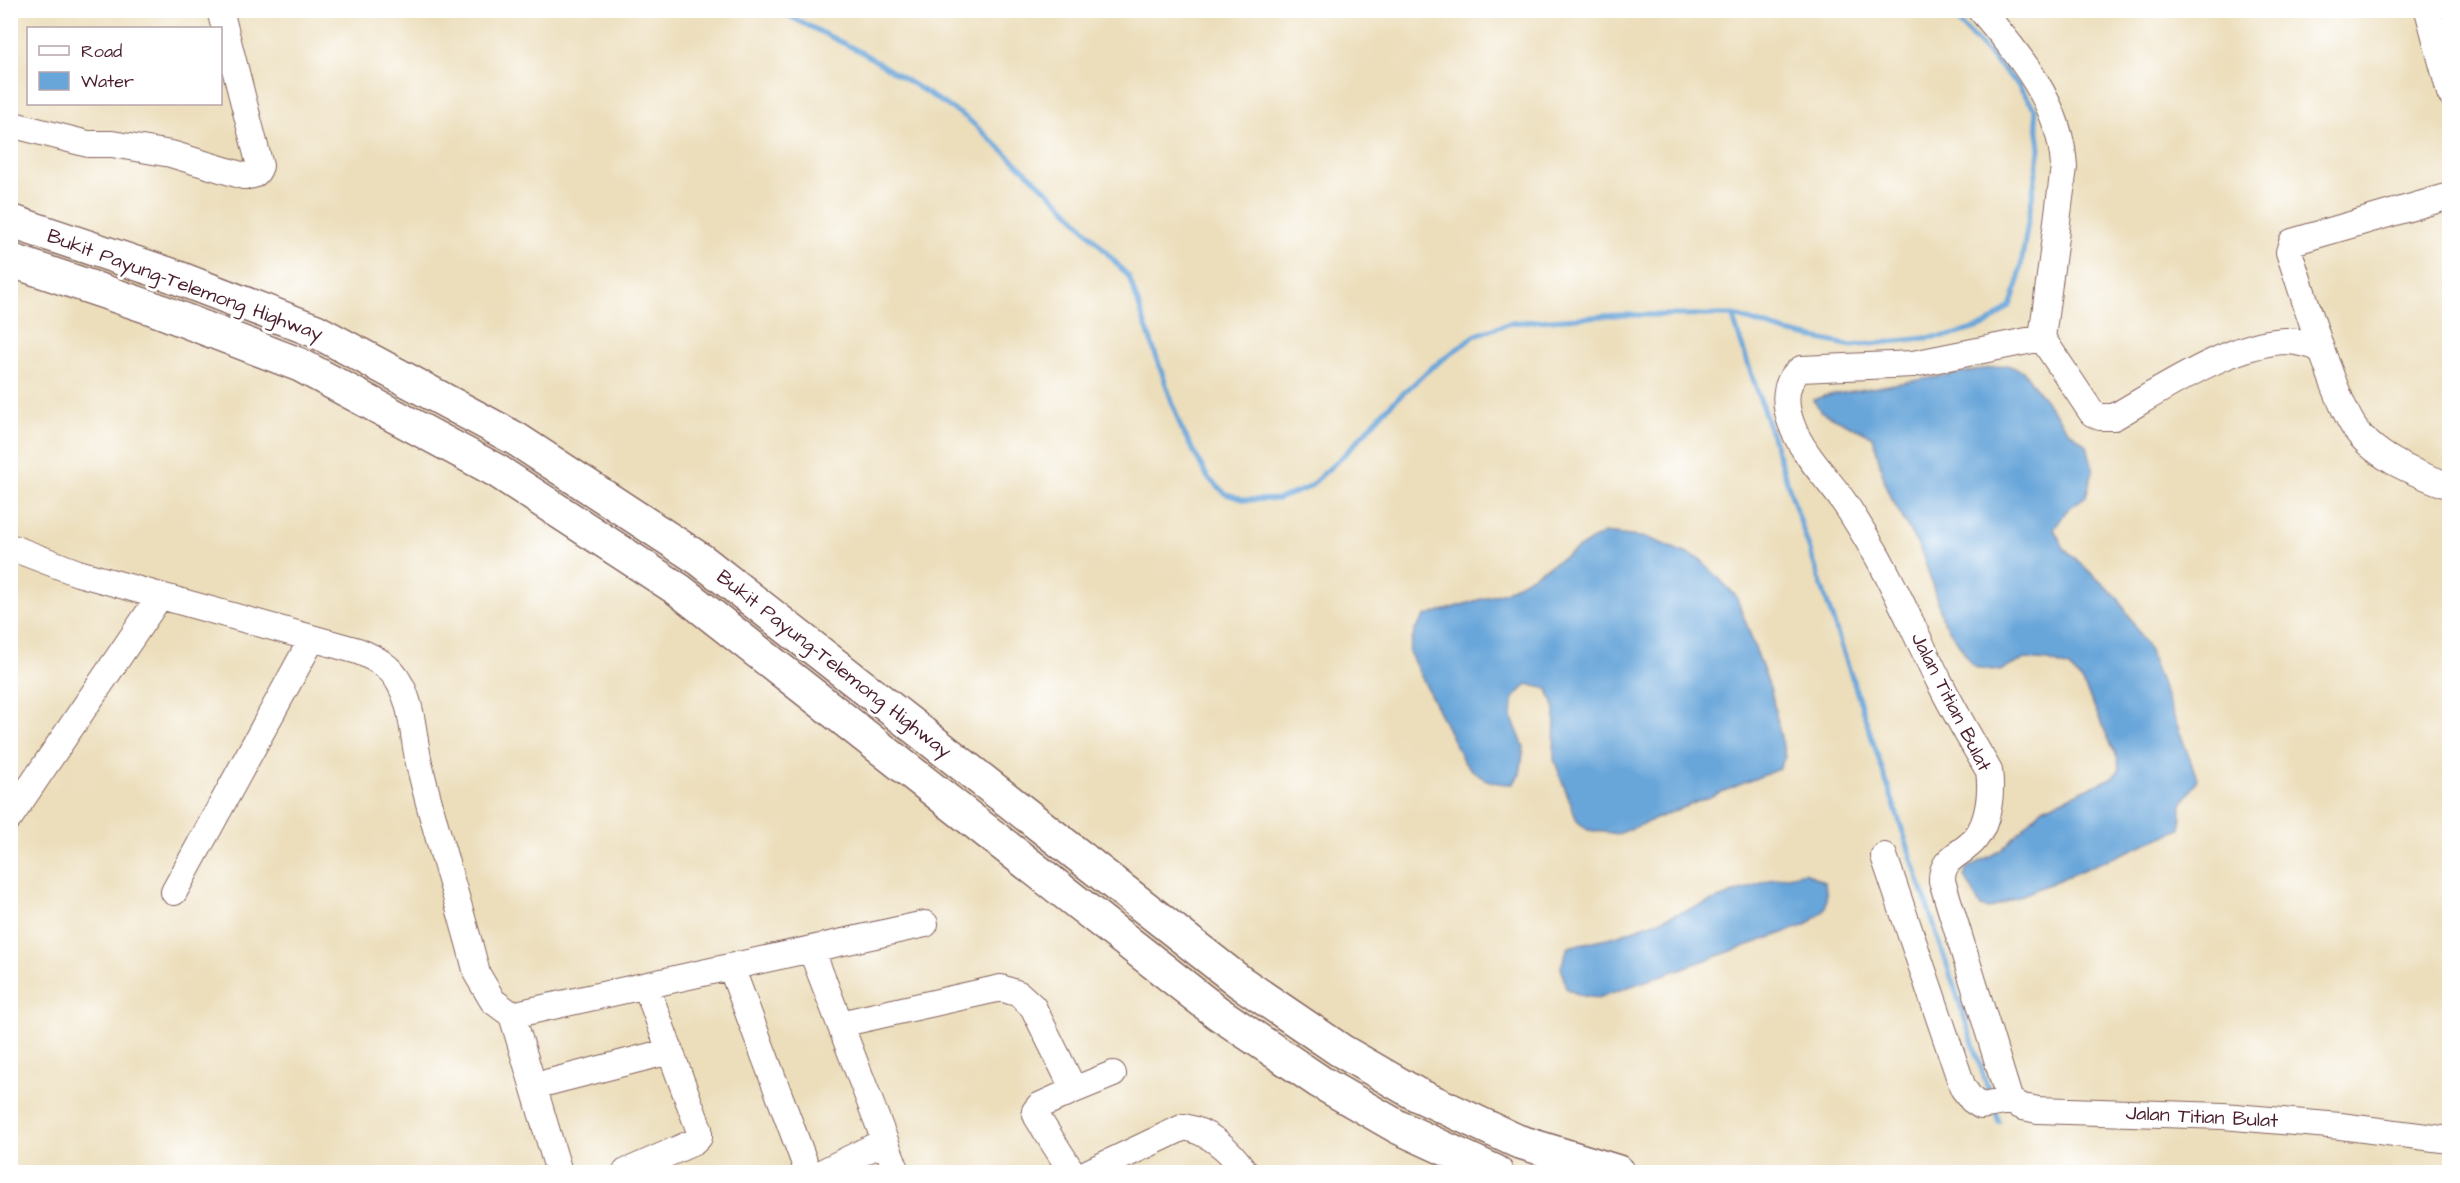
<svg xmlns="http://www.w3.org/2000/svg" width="2460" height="1183" font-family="'Architects Daughter',sans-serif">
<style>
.water{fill:#68a5d9;stroke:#596282;stroke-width:1.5}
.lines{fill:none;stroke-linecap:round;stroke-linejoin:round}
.stream{stroke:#68a5d9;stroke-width:5}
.minor-casing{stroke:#83625d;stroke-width:28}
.highway-casing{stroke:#83625d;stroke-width:36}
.minor{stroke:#fff;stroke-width:26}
.highway{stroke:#fff;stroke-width:33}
.labels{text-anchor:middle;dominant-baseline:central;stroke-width:6;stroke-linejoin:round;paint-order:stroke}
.street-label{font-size:20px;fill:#4a1f2b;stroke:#fff}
</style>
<rect width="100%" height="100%" fill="#fff"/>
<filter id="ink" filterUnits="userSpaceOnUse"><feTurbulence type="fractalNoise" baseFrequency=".0167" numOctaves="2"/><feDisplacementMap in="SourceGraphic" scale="12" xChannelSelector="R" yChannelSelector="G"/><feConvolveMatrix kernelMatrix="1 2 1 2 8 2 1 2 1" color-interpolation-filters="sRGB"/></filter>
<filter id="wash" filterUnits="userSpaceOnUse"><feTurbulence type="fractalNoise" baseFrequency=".008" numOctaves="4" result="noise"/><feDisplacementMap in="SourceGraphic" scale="24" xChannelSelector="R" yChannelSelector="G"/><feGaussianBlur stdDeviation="1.35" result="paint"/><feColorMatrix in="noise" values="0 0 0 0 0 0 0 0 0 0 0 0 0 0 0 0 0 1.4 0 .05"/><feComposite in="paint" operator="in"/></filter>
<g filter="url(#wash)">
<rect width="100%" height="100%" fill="#ecdebb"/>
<path class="water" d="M 2007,365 L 2023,371 L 2067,429 L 2087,445 L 2093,470 L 2086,496 L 2068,509 L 2054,529 L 2064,548 L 2118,598 L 2148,648 L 2197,778 C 2194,792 2183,796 2181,808 C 2180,815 2182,822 2181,829 L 1989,909 L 1981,907 L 1965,876 L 1966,869 L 2001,850 L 2043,808 L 2111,778 L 2119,771 L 2118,759 L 2082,681 L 2069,668 L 2049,661 L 2025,659 L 2000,671 L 1974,667 L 1943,620 L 1923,555 L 1887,490 L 1873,437 L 1820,411 L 1814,400 L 1824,396 Z
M 1604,533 L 1648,538 L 1700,559 L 1736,596 L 1771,691 L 1785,757 L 1779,769 L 1618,834 L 1588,830 L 1577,821 L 1554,759 L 1555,709 L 1548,689 L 1527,684 L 1513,699 L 1512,718 L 1524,747 L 1520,774 L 1513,784 C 1489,784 1480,779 1464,762 L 1409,652 L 1415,630 L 1425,616 L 1505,592 Z
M 1805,872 L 1825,883 C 1829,908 1826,912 1806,925 L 1597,998 L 1579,995 L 1566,988 L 1561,967 L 1568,947 L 1616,936 L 1770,880 Z"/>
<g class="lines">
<path class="stream" d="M 777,10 L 863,53 L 967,118 L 1063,205 L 1129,277 L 1181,428 L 1208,478 L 1226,494 L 1246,500 L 1278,499 L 1308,488 L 1347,452 L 1387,408 L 1431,368 L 1476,335 L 1510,323 L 1617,315 L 1732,315 L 1786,332 L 1852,346 L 1953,335 L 1986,325 L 2010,306 L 2018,284 L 2040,148 L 2035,109 L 2018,85 L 1947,10
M 1732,315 L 1991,1098
M 1995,1110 L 1999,1122"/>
</g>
</g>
<g filter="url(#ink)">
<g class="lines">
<g class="minor-casing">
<path id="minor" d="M 1981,10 C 2020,56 2061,104 2064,167 L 2042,338 L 2092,413 L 2100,417 L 2114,417 C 2161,390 2231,343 2285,341 C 2297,341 2309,344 2321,349 C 2330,372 2338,399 2351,422 C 2370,456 2414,473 2450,486
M 2428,10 L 2450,93
M 10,124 L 88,144 L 112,144 L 171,154 L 244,176 C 253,176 257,175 260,166 L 220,10
M 2042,338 L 1913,364 L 1801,369 C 1783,382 1784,403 1791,423 C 1802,454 1825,475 1844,502 C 1855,518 1865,536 1875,552 C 1899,594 1918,640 1940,683 C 1955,713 1972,742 1989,771 C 1992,792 1989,822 1975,839 C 1963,855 1941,856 1942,881 L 2010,1101 L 2023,1107 L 2038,1110 L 2223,1116 L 2340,1126 L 2450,1140
M 2321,349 L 2289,252 L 2292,242 L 2450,196
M 10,547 L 78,573 L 358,651 C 375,658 391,666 400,684 C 413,707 413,737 419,763 C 435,834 460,903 477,974 L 493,1001 L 512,1015 L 559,1172
M 10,817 L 160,596
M 1884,856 L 1963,1088 L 1972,1100 L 1981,1106 L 2010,1101
M 174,892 L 312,639
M 811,949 L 897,1172
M 731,967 L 808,1172
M 512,1015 L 925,924
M 840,1024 L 1001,988 L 1019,994 L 1033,1007 L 1074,1090 L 1039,1106 L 1035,1111 L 1037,1117 L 1072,1172
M 534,1086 L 670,1051
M 1074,1090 L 1113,1074
M 626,1172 L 694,1142 L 699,1137 L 699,1129 L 646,986
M 823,1172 L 885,1141
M 1089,1172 L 1184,1127 C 1210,1132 1230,1150 1245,1172"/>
</g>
<g class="highway-casing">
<path id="highway" d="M 10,221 L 168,274 L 316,331 L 516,439 L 701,560 L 1240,982 L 1340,1050 L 1416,1094 L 1517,1141 L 1618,1172
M 10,260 L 155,309 L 300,365 L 497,471 L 679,590 L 1218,1013 L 1320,1082 L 1398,1127 L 1496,1172"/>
</g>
<use href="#minor" class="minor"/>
<use href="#highway" class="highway"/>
</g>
</g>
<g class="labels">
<g class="street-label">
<text transform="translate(185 285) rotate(20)">Bukit Payung-Telemong Highway</text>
<text transform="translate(834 664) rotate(38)">Bukit Payung-Telemong Highway</text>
<text transform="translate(1951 702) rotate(63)">Jalan Titian Bulat</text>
<text transform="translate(2202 1117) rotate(3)">Jalan Titian Bulat</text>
</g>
</g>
<rect width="2460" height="1183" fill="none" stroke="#fff" stroke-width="36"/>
<rect x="27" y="27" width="195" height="78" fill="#ffffff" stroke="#b7a5aa" stroke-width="1.5"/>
<rect x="39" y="46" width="30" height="9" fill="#ffffff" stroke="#b7a5aa" stroke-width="1.5"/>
<text x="81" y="57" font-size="18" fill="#4a1f2b">Road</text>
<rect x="39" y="72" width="30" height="18" fill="#68a5d9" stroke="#b7a5aa" stroke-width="1.5"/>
<text x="81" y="87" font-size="18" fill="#4a1f2b">Water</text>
</svg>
